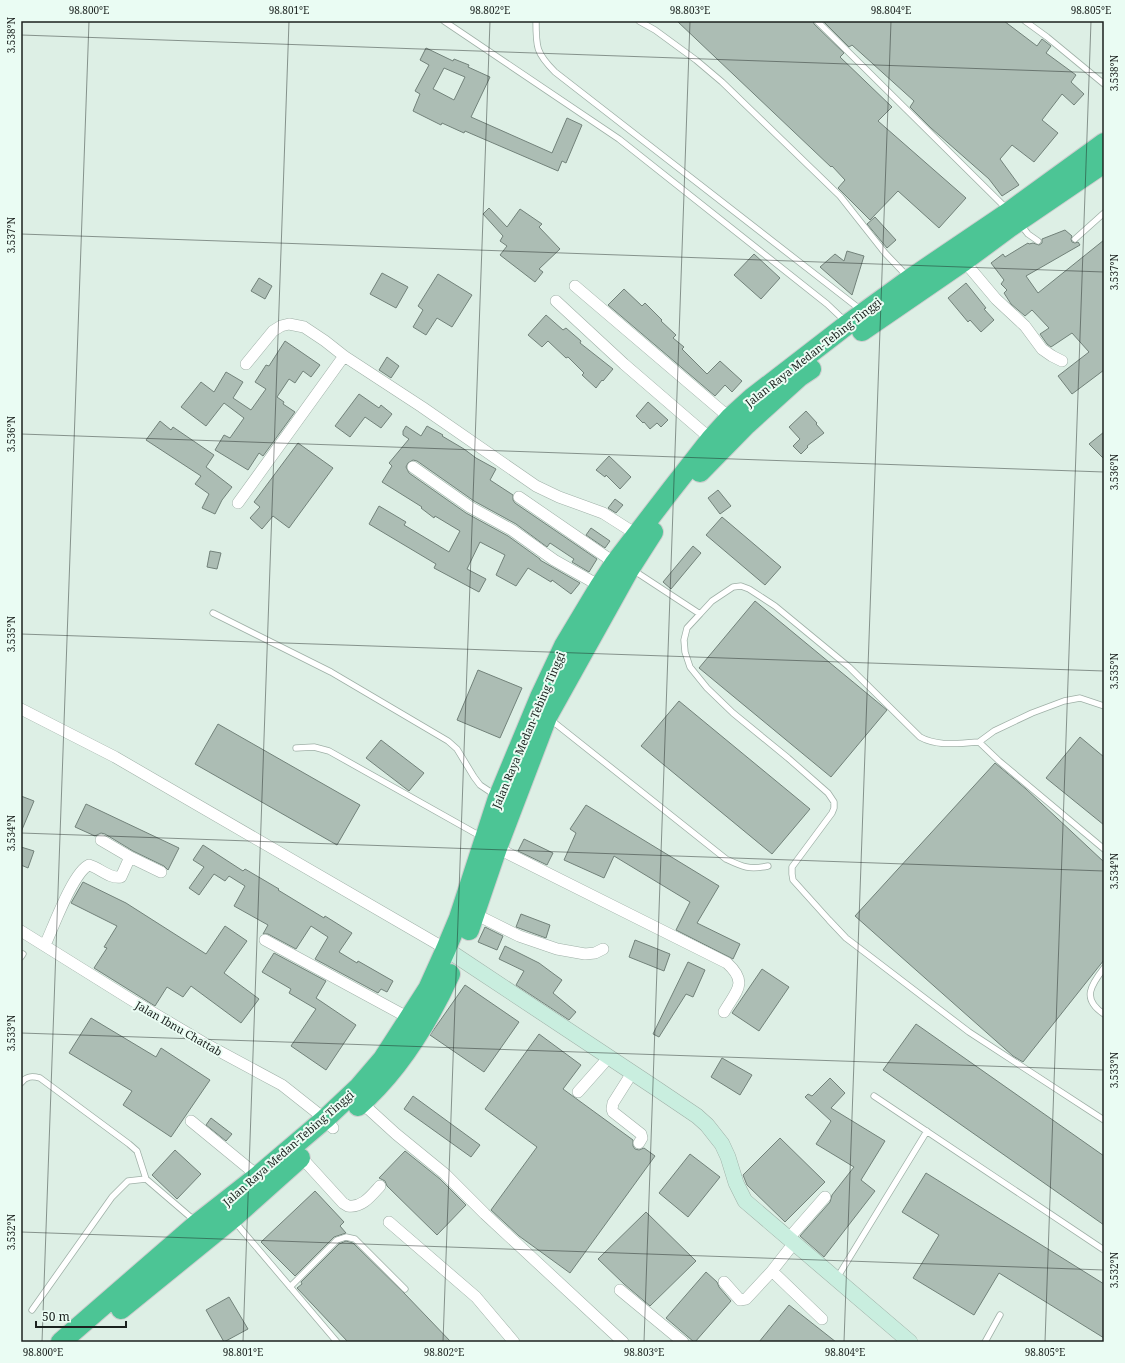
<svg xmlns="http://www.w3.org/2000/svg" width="1125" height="1363" font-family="'Noto Serif',serif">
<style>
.building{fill:#acbdb4;stroke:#72827a;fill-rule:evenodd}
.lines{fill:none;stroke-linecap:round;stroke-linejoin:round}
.lane-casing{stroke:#9fb0a7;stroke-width:7}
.street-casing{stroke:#9fb0a7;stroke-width:12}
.secondary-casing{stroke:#9fb0a7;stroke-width:16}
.highway-casing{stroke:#cdcece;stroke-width:22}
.lane{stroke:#fff;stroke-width:5.5}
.street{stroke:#fff;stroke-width:11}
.secondary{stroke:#c9eedf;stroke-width:15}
.highway{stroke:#4cc595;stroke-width:20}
.ticks{fill:none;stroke:#1b211e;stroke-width:1;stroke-opacity:0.45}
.labels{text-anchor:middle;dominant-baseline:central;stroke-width:4;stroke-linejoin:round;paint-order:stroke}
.street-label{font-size:11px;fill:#1b211e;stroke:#eafcf3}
.neatline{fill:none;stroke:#1b211e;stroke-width:1.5}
.ticks-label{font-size:10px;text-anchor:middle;fill:#1b211e}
</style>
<rect width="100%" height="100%" fill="#ddefe5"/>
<path class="building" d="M 677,21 L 813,21 L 814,24 L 844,53 L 840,57 L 892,107 L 878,121 L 966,198 L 939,228 L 898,191 L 870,220 L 838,188 L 845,180 L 832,166 L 831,167 Z
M 823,21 L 1004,21 L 1037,46 L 1042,39 L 1051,46 L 1046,53 L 1076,75 L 1071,82 L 1084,94 L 1074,105 L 1062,94 L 1042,120 L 1058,133 L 1034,162 L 1012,145 L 1000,159 L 1019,185 L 1002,196 L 989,179 L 931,128 L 910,107 L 914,101 L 852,45 L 849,47 Z
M 426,48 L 453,61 L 454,59 L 469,65 L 468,67 L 490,77 L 471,117 L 552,153 L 567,118 L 582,125 L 566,163 L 562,161 L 558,171 L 465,131 L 464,133 L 442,123 L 441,125 L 413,111 L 420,94 L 415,91 L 429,65 L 420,60 ZM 444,68 L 465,77 L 454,100 L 433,89 Z
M 489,208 L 507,227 L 520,209 L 542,224 L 539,227 L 560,249 L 539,269 L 543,272 L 535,282 L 500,255 L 507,246 L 500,241 L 503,236 L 483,214 Z
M 875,217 L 896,240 L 887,248 L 867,224 Z
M 1065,230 L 1072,236 L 1071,239 L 1072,242 L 1075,243 L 1078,242 L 1080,245 L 1026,276 L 1038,293 L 1104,240 L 1104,370 L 1072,394 L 1058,376 L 1089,352 L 1072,333 L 1051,347 L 1047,344 L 1040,334 L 1049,328 L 1032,310 L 1025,316 L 1011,304 L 1004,293 L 1007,290 L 1001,284 L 1004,280 L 991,263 L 1003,254 L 1005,257 L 1028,243 L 1029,244 L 1033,243 L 1039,245 L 1042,243 L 1042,239 Z
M 847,251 L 864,256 L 852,295 L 820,267 L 835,254 L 844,261 Z
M 754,254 L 780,278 L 761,299 L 734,275 Z
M 382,273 L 408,287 L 396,308 L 370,294 Z
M 438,274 L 472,295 L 452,327 L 437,318 L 426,335 L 413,327 L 423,310 L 418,306 Z
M 259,278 L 272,286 L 265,299 L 251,291 Z
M 966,283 L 986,308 L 984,309 L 994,320 L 981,332 L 970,320 L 968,322 L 948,298 Z
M 624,289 L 642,306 L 645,303 L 662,320 L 661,321 L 676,335 L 673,338 L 684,347 L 682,349 L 707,374 L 720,361 L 742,381 L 732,392 L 725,385 L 715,396 L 608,305 Z
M 546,315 L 563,330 L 566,328 L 581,341 L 580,343 L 613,369 L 603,381 L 602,380 L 596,388 L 582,375 L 584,373 L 568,357 L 566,358 L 548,341 L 542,347 L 528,335 Z
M 285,341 L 320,365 L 311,377 L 303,371 L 295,383 L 289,379 L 277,397 L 284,402 L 283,404 L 295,412 L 263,456 L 259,453 L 248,470 L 215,450 L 224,435 L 230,438 L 244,418 L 224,403 L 206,426 L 181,407 L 201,382 L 214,392 L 226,372 L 243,382 L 233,398 L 251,410 L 266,389 L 255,382 L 266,365 L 269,366 Z
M 387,357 L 399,366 L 391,378 L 379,370 Z
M 359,394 L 379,408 L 381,405 L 392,414 L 381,428 L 365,417 L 350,437 L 335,426 Z
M 648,402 L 668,420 L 661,427 L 657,423 L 650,429 L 644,422 L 643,423 L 636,416 Z
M 806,411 L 817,423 L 816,424 L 824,433 L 807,446 L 808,447 L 801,454 L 793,446 L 800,439 L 789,427 Z
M 160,421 L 171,430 L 173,427 L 214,455 L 206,467 L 232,487 L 222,500 L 215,514 L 202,508 L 209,494 L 195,484 L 201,476 L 146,440 Z
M 406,426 L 421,436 L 427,426 L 443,435 L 442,436 L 464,449 L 476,458 L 496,469 L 490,480 L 513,495 L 513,500 L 515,503 L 597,559 L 589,572 L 572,562 L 574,559 L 550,543 L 547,547 L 516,524 L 474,501 L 417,461 L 413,460 L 408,463 L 406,467 L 409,473 L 466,513 L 508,536 L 540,559 L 540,560 L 580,583 L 571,594 L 552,580 L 551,582 L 528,568 L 516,586 L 496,575 L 505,555 L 480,542 L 467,569 L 486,579 L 479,592 L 434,568 L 436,564 L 369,524 L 379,506 L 406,522 L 404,525 L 449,552 L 460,531 L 435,516 L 434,518 L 421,508 L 422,507 L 382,482 L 392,466 L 389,463 L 409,439 L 403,435 L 403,431 Z
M 1104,432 L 1104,459 L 1089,444 Z
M 298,443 L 333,468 L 289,528 L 273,516 L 262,529 L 250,518 L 260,507 L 254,502 Z
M 609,456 L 631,477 L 620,489 L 606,475 L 605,477 L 596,470 Z
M 718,490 L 731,506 L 720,514 L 708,498 Z
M 615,499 L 623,505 L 616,513 L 608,508 Z
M 722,517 L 781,567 L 765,585 L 706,535 Z
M 591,528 L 610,541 L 605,548 L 586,535 Z
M 693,546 L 701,553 L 671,589 L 663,582 Z
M 210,551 L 221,553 L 217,569 L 207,567 Z
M 755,601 L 887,710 L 831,777 L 699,668 Z
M 478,670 L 522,688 L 500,738 L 457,720 Z
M 679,701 L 810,809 L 772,854 L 641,746 Z
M 218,724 L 360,805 L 337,845 L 195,764 Z
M 1080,737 L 1104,757 L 1104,825 L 1046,778 Z
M 381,740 L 424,773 L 409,791 L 366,758 Z
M 995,763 L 1026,789 L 1104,862 L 1104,960 L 1023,1062 L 1013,1056 L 855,916 Z
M 21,796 L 34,801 L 21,832 Z
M 86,804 L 179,848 L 168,870 L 164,866 L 133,851 L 105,834 L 101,833 L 95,836 L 75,827 Z
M 586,805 L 719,886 L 697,923 L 740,944 L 733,959 L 676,930 L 690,902 L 614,856 L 604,878 L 564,860 L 576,833 L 570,829 Z
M 524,839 L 553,853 L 547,865 L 518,851 Z
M 203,845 L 243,871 L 245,869 L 279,889 L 278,890 L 324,918 L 325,916 L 352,933 L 339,952 L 357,963 L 358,961 L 393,981 L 387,992 L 381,989 L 378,993 L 315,959 L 328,937 L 311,926 L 296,949 L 268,934 L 263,934 L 268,925 L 234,906 L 245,886 L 229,876 L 225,881 L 214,874 L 199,895 L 189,888 L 204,867 L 193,860 Z
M 21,847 L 34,851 L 28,868 L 21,865 Z
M 83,882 L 126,903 L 206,954 L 225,926 L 247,941 L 224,973 L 259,999 L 241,1023 L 191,986 L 183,997 L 167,987 L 155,1006 L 94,968 L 107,948 L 104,947 L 117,926 L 71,903 Z
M 521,914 L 550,925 L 546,938 L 516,927 Z
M 485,927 L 503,936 L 497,950 L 478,942 Z
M 635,940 L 670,954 L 664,971 L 629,957 Z
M 505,946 L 539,963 L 562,980 L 553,993 L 576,1012 L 569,1020 L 516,985 L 524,971 L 499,959 Z
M 274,953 L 326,981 L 316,998 L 356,1025 L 326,1070 L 291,1046 L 316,1009 L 289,993 L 291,989 L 262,972 Z
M 688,962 L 705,970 L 693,997 L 686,994 L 659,1037 L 653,1034 Z
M 762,969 L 789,987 L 759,1031 L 732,1013 Z
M 465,985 L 519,1022 L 484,1072 L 430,1035 Z
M 91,1018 L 156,1057 L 161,1048 L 210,1080 L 171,1137 L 123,1105 L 132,1091 L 69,1053 Z
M 916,1024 L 1104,1156 L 1104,1225 L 883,1070 Z
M 539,1034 L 581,1065 L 563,1089 L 633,1140 L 633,1146 L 635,1149 L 639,1150 L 644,1148 L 655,1156 L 570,1273 L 519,1236 L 491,1210 L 537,1147 L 485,1109 Z
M 722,1058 L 752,1075 L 740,1095 L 711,1077 Z
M 830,1078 L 845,1093 L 831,1108 L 885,1141 L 861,1180 L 875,1191 L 824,1257 L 800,1236 L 830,1202 L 832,1195 L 854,1167 L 816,1144 L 831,1121 L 805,1097 L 808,1094 L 812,1096 Z
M 413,1096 L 480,1145 L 471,1157 L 404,1109 Z
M 211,1118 L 232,1134 L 226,1141 L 206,1125 Z
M 780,1138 L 825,1182 L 785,1222 L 747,1185 L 743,1175 Z
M 175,1150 L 201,1174 L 177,1199 L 152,1175 Z
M 405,1151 L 440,1179 L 466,1205 L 437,1235 L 387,1186 L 385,1181 L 379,1178 Z
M 690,1154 L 720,1177 L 688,1217 L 659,1193 Z
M 926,1173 L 1104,1284 L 1104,1338 L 999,1273 L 974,1315 L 913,1278 L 939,1235 L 902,1212 Z
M 315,1191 L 344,1222 L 340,1226 L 346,1233 L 334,1237 L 295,1276 L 261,1242 Z
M 646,1212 L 696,1261 L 650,1306 L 624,1284 L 598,1259 Z
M 346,1241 L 353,1243 L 404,1293 L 451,1342 L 348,1342 L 297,1288 L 302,1284 L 301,1282 L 339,1244 Z
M 706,1272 L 717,1282 L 719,1287 L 731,1301 L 695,1342 L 694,1342 L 666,1318 Z
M 229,1297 L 248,1329 L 224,1342 L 206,1310 Z
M 789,1305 L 836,1342 L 759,1342 Z"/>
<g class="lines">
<g class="lane-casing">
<path id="lane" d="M 444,21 L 619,139 L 827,304 L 845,321
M 536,21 C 536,47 536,53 555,72 L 861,310
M 639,21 L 655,30 L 696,60 L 722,82 L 840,196 L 885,253 L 908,277
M 817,21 L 1007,209
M 1025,21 L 1047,37 L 1104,84
M 1021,225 L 1028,234 L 1038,241
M 1075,239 L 1104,213
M 633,570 L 700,614 L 687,628 L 684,640 L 685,652 L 690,667 L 707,688 L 733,713 L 788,758 L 828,793 L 834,802 L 834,808 L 832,813 L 792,867 L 792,874 L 793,880 L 829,920 L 846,938 L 867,954 L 969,1032 L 1104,1120
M 213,613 L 331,672 L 448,741 L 457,749 L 474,777 L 480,785 L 495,795
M 700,614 L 712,601 L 733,587 L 741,586 L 749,589 L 775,606 L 849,667 L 920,737 C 938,747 959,743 979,742
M 1104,706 L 1080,698 L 1064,701 L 1032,713 L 994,731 L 979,742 L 999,761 L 1104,849
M 551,720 L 726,859 C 743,867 749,870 768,866
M 296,748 L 314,747 L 329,751 L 482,837
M 21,957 L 23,954
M 1104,968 C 1091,985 1081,999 1104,1014
M 21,1083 C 26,1076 32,1076 40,1078 L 129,1144 L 137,1151 L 146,1179 L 195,1221
M 874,1096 L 1104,1250
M 235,1222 L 337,1342
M 837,1278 L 927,1131
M 290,1287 L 337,1240 L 346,1237 L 355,1239 L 405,1289
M 32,1310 L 112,1197 L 128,1181 L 146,1179
M 985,1342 L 1000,1315"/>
</g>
<g class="street-casing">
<path id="street" d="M 964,261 L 996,299 L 1025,326 L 1042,349 L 1052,356 L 1062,361
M 575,286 L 730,418
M 556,301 L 624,364 L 711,439
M 246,364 L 273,331 L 281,326 L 289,324 L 304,327 L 325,341 L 344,356 L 422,407 L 536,486 L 559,497 L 603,513 L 636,534
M 413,467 L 470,507 L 512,530 L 554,560 L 600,586
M 519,497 L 615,563
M 238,503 L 344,356
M 21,709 L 115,757 L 446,949
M 101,840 L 130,857
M 497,848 L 727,963 C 749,983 736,991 724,1012
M 475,914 L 519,936 L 557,949 L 585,954 L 595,953 L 603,949
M 21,931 L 130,999 L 204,1043 L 282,1085 L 325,1119 L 333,1128
M 265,940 L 409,1018
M 45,945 C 53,928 73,872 89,865 C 100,868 109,879 121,877 L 130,857 L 161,872
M 632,1073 L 613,1103 L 612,1109 L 613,1112 L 641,1134 L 642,1138 L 639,1143
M 578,1092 L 609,1057
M 362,1103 L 396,1134 L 445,1174 L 485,1214 L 623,1342
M 191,1121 L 258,1176
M 301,1157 L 343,1203 L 348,1206 C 362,1208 371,1196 380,1186
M 389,1222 L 476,1297 L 514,1342
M 789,1238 L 825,1197
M 772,1271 L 822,1319
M 724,1282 L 740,1300 L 746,1299 L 772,1271 L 794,1243
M 620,1290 L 683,1342"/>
</g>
<g class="secondary-casing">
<path id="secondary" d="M 446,949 L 458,957 L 657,1089 L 697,1116 L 707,1125 L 722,1144 L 728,1157 L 736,1183 L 745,1201 L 910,1342"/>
</g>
<g class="highway-casing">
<path id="highway" d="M 862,331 L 964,261 L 1010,227 L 1104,163
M 700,472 L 746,425 L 799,377 L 811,369
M 469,930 L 497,848 L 547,717 L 630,568 L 653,532
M 358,1106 C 398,1071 428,1022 450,974
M 121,1309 L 233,1218 L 300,1158
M 61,1342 L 198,1223 L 258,1176 L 325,1119 L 359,1087 L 383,1059 L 428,989 L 446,949 L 459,918 L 498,798 L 540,697 L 564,646 L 600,586 L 615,563 L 671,490 L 711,439 L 730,418 L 752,398 L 848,324 L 910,279 L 1009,212 L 1104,143"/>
</g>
<use href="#lane" class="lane"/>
<use href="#street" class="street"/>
<use href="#secondary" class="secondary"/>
<use href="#highway" class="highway"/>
</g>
<path class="ticks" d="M 21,35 L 1104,73M 21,234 L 1104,272M 21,434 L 1104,472M 21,634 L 1104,671M 21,833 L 1104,871M 21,1033 L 1104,1070M 21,1232 L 1104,1270M 42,1342 L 89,21M 243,1342 L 289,21M 443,1342 L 490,21M 644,1342 L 690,21M 844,1342 L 891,21M 1045,1342 L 1091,21"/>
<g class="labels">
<g class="street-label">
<text transform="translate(813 352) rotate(-38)">Jalan Raya Medan-Tebing Tinggi</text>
<text transform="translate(528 730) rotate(-67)">Jalan Raya Medan-Tebing Tinggi</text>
<text transform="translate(179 1028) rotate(30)">Jalan Ibnu Chattab</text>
<text transform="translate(288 1148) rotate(-41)">Jalan Raya Medan-Tebing Tinggi</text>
</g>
</g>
<rect width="1125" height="1363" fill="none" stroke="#eafcf3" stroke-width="44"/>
<path d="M36 1321v6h90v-6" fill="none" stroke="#1b211e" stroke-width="2"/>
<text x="42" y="1321" font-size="12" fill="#1b211e" stroke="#eafcf3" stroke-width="3" paint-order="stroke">50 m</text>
<rect x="22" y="22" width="1081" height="1319" class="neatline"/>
<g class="ticks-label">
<text x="89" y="14">98.800°E</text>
<text x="289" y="14">98.801°E</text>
<text x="490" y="14">98.802°E</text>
<text x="690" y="14">98.803°E</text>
<text x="891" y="14">98.804°E</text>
<text x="1091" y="14">98.805°E</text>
<text transform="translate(11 35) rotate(-90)" y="4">3.538°N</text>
<text transform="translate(1114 73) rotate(-90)" y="4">3.538°N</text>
<text transform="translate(11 235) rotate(-90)" y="4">3.537°N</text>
<text transform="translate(1114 272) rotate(-90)" y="4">3.537°N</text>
<text transform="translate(11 434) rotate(-90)" y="4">3.536°N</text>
<text transform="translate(1114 472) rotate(-90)" y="4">3.536°N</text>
<text transform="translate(11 634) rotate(-90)" y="4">3.535°N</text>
<text transform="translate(1114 671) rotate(-90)" y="4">3.535°N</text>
<text transform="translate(11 833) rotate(-90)" y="4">3.534°N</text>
<text transform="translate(1114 871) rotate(-90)" y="4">3.534°N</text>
<text transform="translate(11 1033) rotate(-90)" y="4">3.533°N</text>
<text transform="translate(1114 1070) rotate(-90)" y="4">3.533°N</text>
<text transform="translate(11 1232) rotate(-90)" y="4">3.532°N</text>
<text transform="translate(1114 1270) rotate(-90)" y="4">3.532°N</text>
<text x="43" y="1356">98.800°E</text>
<text x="243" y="1356">98.801°E</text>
<text x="444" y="1356">98.802°E</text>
<text x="644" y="1356">98.803°E</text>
<text x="845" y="1356">98.804°E</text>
<text x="1045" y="1356">98.805°E</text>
</g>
</svg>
